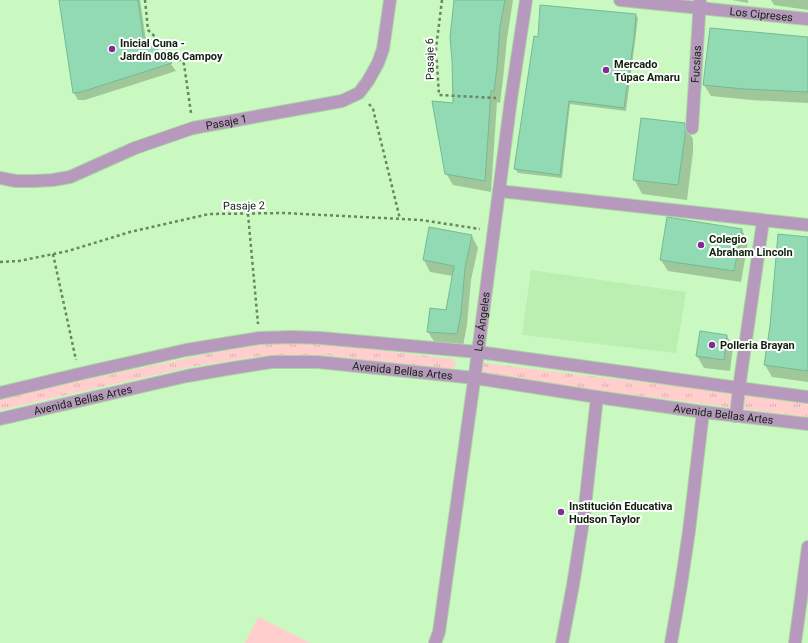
<svg xmlns="http://www.w3.org/2000/svg" width="808" height="643" font-family="Roboto,sans-serif">
<style>
.built{fill:#baefb1}
.grass{fill:url(#grass-tufts)}
.pitch{fill:#ffcecd}
.shadow{fill:#0003}
.building{fill:#92dab4;stroke:#73ba95}
.lines{fill:none;stroke-linecap:round;stroke-linejoin:round}
.minor-casing{stroke:#abd6a3;stroke-width:14}
.path{stroke:#678761;stroke-width:2.5;stroke-dasharray:3 3;stroke-linecap:butt}
.minor{stroke:#b899be;stroke-width:12}
.poi-dot{fill:#852b97;stroke:#fff;stroke-width:1.5}
.labels{text-anchor:middle;dominant-baseline:central;stroke-width:4;stroke-linejoin:round;paint-order:stroke}
.street-label{font-size:11px;fill:#0f210c;stroke:#fff}
.poi-label{font-size:11px;font-weight:bold;fill:#0f210c;stroke:#fff;text-anchor:start}
</style>
<defs>
<pattern id="grass-tufts" width="24" height="20" patternUnits="userSpaceOnUse"><rect width="24" height="20" fill="#ffcecd"/><path d="M3 7l-1-3M5 7V3M7 7l1-3M15 17l-1-3M17 17v-4M19 17l1-3" fill="none" stroke="#d9b1af"/></pattern>
</defs>
<rect width="100%" height="100%" fill="#c9f9c0"/>
<path class="built" d="M 531,270 L 686,292 L 676,353 L 522,335 Z"/>
<path class="grass" d="M 291,343 L 326,344 L 453,359 L 456,363 L 454,367 L 449,371 L 326,355 L 290,355 L 260,356 L 190,367 L 0,410 L 0,398 L 208,354 L 259,345 Z
M 484,363 L 808,402 L 808,417 L 477,375 L 478,365 Z"/>
<path class="pitch" d="M 258,617 L 311,643 L 245,643 Z"/>
<path class="shadow" d="M 60,0 L 140,0 L 146,40 L 171,64 L 176,71 L 85,100 L 78,100 L 74,93 Z
M 455,0 L 513,0 L 507,39 L 503,79 L 500,103 L 497,102 L 491,192 L 453,185 L 446,173 L 454,104 Z
M 731,0 L 748,0 L 748,3 L 732,0 Z
M 771,0 L 808,0 L 808,10 L 774,5 Z
M 635,14 L 638,18 L 635,42 L 626,111 L 570,104 L 562,178 L 518,173 L 515,169 L 539,38 Z
M 808,38 L 808,103 L 751,100 L 711,96 L 704,85 Z
M 684,124 L 693,139 L 693,152 L 687,200 L 642,194 L 634,179 Z
M 742,230 L 748,242 L 741,282 L 668,271 L 661,260 Z
M 472,236 L 478,248 L 471,280 L 467,325 L 463,346 L 435,343 L 428,332 L 447,311 L 453,276 L 430,272 L 424,260 Z
M 808,238 L 808,382 L 772,377 L 765,365 Z
M 727,336 L 733,347 L 730,371 L 704,368 L 697,356 Z"/>
<path class="building" d="M 59,0 L 138,0 L 143,36 L 172,63 L 81,92 L 73,93 Z
M 454,0 L 505,0 L 500,26 L 497,67 L 494,91 L 491,91 L 485,181 L 445,174 L 432,101 L 453,103 L 452,61 L 450,37 Z
M 540,5 L 636,14 L 634,38 L 624,108 L 569,101 L 560,175 L 514,169 L 534,36 L 538,37 Z
M 710,28 L 808,37 L 808,92 L 744,89 L 703,85 Z
M 641,118 L 685,123 L 685,136 L 678,185 L 633,180 Z
M 667,217 L 742,229 L 734,271 L 660,260 Z
M 429,227 L 472,235 L 465,268 L 461,313 L 457,334 L 427,332 L 430,308 L 446,310 L 454,266 L 423,260 Z
M 778,234 L 808,237 L 808,371 L 764,365 L 770,326 Z
M 700,331 L 727,335 L 724,360 L 696,356 Z"/>
<g class="lines">
<g class="minor-casing">
<g id="minor">
<path id="s1" d="M 620,0 L 808,19"/>
<path id="s2" d="M 692,128 L 700,0"/>
<path id="s3" d="M 0,178 L 16,181 L 35,181 L 53,180 L 70,177 L 135,148 L 193,128 L 342,101 L 359,93 L 368,81 L 378,63 L 383,49 L 390,0"/>
<path d="M 499,191 L 808,225"/>
<path d="M 0,393 L 79,374 L 186,350 L 259,338 L 292,337 L 321,338 L 478,352 L 739,388 L 808,397"/>
<path d="M 736,416 L 739,388 L 763,221"/>
<path id="s4" d="M 0,419 L 187,376 L 233,368 L 272,362 L 318,362 L 475,378 L 597,397 L 703,412 L 808,424"/>
<path id="s5" d="M 435,643 L 439,632 L 478,352 L 511,99 L 526,0"/>
<path d="M 562,643 L 573,585 L 584,515 L 597,397"/>
<path d="M 671,643 L 681,585 L 689,531 L 703,412"/>
<path d="M 795,643 L 808,547"/>
</g>
</g>
<path class="path" d="M 145,0 L 148,30 L 184,64 L 191,113
M 442,0 L 436,49 L 439,95 L 496,98
M 369,104 L 373,109 L 400,219
M 248,214 L 258,324
M 53,254 L 76,360
M 0,262 L 19,261 L 68,251 L 130,232 L 209,214 L 284,213 L 421,220 L 480,229"/>
<use href="#minor" class="minor"/>
</g>
<g class="poi-dot">
<circle cx="112" cy="49" r="4"/>
<circle cx="606" cy="70" r="4"/>
<circle cx="701" cy="245" r="4"/>
<circle cx="712" cy="345" r="4"/>
<circle cx="561" cy="512" r="4"/>
</g>
<g class="labels">
<g class="street-label">
<text stroke="none"><textPath href="#s1" startOffset="142">Los Cipreses</textPath></text>
<text transform="translate(430 59) rotate(-91)">Pasaje 6</text>
<text stroke="none"><textPath href="#s2" startOffset="64">Fucsias</textPath></text>
<text stroke="none"><textPath href="#s3" startOffset="237">Pasaje 1</textPath></text>
<text transform="translate(244 206) rotate(-1)">Pasaje 2</text>
<text stroke="none"><textPath href="#s5" startOffset="325">Los Ángeles</textPath></text>
<text stroke="none"><textPath href="#s4" startOffset="409">Avenida Bellas Artes</textPath></text>
<text stroke="none"><textPath href="#s4" startOffset="85">Avenida Bellas Artes</textPath></text>
<text stroke="none"><textPath href="#s4" startOffset="733">Avenida Bellas Artes</textPath></text>
</g>
<g class="poi-label">
<text x="120" y="43">Inicial Cuna -<tspan x="120" dy="13">Jardín 0086 Campoy</tspan></text>
<text x="614" y="64">Mercado<tspan x="614" dy="13">Túpac Amaru</tspan></text>
<text x="709" y="239">Colegio<tspan x="709" dy="13">Abraham Lincoln</tspan></text>
<text x="720" y="345">Polleria Brayan</text>
<text x="569" y="506">Institución Educativa<tspan x="569" dy="13">Hudson Taylor</tspan></text>
</g>
</g>
</svg>
